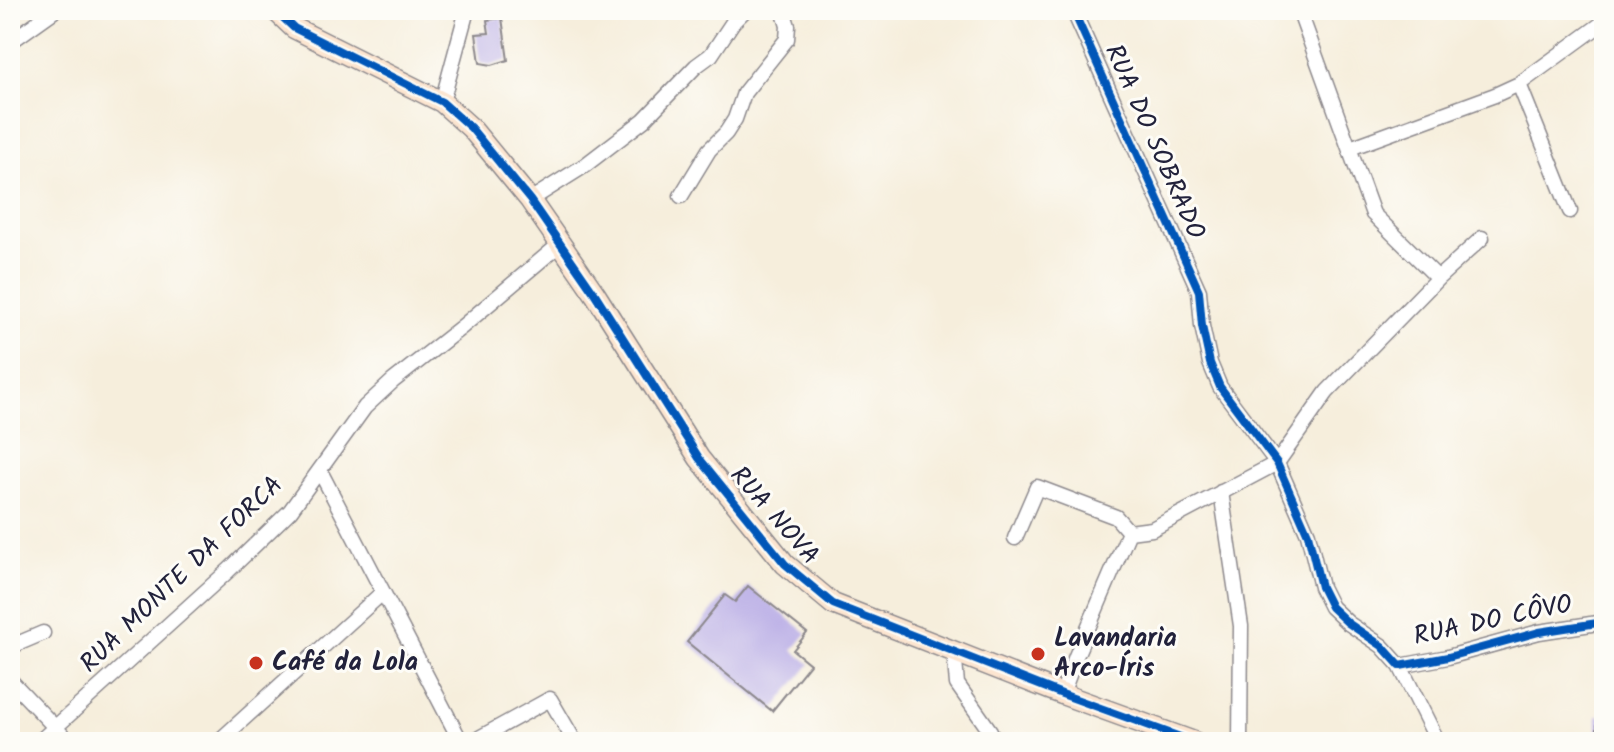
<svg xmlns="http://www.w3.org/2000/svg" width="1614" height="752" font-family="Kalam,sans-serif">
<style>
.building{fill:#baaee6}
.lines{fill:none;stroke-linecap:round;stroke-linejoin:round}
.street-casing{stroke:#8c888c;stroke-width:17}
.secondary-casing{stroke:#8c888c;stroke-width:23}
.street{stroke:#fff;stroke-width:14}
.secondary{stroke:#fce5d0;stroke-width:20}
.cycleway-casing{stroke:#fdfcf7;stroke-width:13}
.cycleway{stroke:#0057b8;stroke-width:8}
.poi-dot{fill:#c8321e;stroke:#fdfcf7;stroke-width:3}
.labels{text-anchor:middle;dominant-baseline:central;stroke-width:6;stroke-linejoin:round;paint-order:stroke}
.street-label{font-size:26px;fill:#22223b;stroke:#fdfcf7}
.poi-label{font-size:26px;font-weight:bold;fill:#22223b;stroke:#fdfcf7;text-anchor:start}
</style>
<rect width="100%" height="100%" fill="#fdfcf7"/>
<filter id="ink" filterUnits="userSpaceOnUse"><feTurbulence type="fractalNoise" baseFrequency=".0125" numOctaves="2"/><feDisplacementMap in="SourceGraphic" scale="16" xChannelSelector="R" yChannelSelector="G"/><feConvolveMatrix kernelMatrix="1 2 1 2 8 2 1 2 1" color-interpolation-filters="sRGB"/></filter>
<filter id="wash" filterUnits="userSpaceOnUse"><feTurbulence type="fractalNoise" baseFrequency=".006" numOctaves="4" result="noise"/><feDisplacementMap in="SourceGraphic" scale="32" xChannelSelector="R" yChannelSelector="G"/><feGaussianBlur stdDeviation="1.8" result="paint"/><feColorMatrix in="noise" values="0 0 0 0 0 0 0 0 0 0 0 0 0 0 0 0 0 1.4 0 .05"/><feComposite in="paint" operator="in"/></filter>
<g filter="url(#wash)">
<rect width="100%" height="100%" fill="#f6eedc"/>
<g id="blocks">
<path class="building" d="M 502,18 L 508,60 L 492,65 L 480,63 L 476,34 L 489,33 L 487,20 Z
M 748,586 L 807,633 L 793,650 L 810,664 L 772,711 L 687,642 L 725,595 L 735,602 Z
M 1597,716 L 1604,716 L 1604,739 L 1597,739 Z"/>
</g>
</g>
<g filter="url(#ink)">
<use href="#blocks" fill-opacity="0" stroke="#8c888c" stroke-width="2"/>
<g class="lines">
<g class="street-casing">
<path id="street" d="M 1073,10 L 1199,291 L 1202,326 L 1210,363 L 1220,387 L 1277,463 L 1308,534 L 1321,587 L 1331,607 L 1348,623 L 1382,646 L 1400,666 L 1448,657 L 1539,632 L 1604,622
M 1299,10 L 1373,214 L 1438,278
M 10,42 L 55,10
M 1519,84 L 1570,211
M 442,102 L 467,10
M 1350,148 L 1495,95 L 1519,84 L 1604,22
M 681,196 L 709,150 L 726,133 L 735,119 L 744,93 L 787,39 L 788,26 L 783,10
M 530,200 L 584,166 L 644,120 L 696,66 L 711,55 L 733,22 L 745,10
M 320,471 L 461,742
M 1221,492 L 1241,626 L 1240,742
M 1129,532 L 1152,529 L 1277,463 L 1327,392 L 1438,278 L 1482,238
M 1015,538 L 1037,487 L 1116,517 L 1129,532
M 10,647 L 43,633
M 954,651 L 957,684 L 990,731 L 994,742
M 1400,666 L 1438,742
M 10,680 L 69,742
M 1062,694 L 1076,656 L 1129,532
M 39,742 L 228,571 L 290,511 L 365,407 L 393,381 L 463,326 L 560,244
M 218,742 L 382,593
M 472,742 L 550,699 L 575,742"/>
</g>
<g class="secondary-casing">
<path id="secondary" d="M 275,10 L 294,28 L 442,102 L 471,128 L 530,200 L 595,294 L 699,458 L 785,564 L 833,604 L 1062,694 L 1194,742"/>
</g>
<use href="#street" class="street"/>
<use href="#secondary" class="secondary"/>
<g class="cycleway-casing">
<path id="cycleway" d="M 275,10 L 294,28 L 442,102 L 471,128 L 530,200 L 595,294 L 699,458 L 785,564 L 833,604 L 1062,694 L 1194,742
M 1073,10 L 1199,291 L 1202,326 L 1210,363 L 1220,387 L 1277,463 L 1308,534 L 1321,587 L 1331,607 L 1348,623 L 1382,646 L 1400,666 L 1448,657 L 1539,632 L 1604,622"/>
</g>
<use href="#cycleway" class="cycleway"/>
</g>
</g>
<g class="poi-dot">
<circle cx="1038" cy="654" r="8"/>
<circle cx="256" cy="663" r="8"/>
</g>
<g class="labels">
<g class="street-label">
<text transform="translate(1154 142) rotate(66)">RUA DO SOBRADO</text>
<text transform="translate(774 516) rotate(49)">RUA NOVA</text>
<text transform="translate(182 575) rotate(-44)">RUA MONTE DA FORCA</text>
<text transform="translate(1493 621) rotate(-12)">RUA DO CÔVO</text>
</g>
<g class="poi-label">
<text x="1054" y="639">Lavandaria<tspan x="1054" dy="30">Arco-Íris</tspan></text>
<text x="272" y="663">Café da Lola</text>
</g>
</g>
<rect width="1614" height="752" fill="none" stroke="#fdfcf7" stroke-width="40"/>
</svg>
